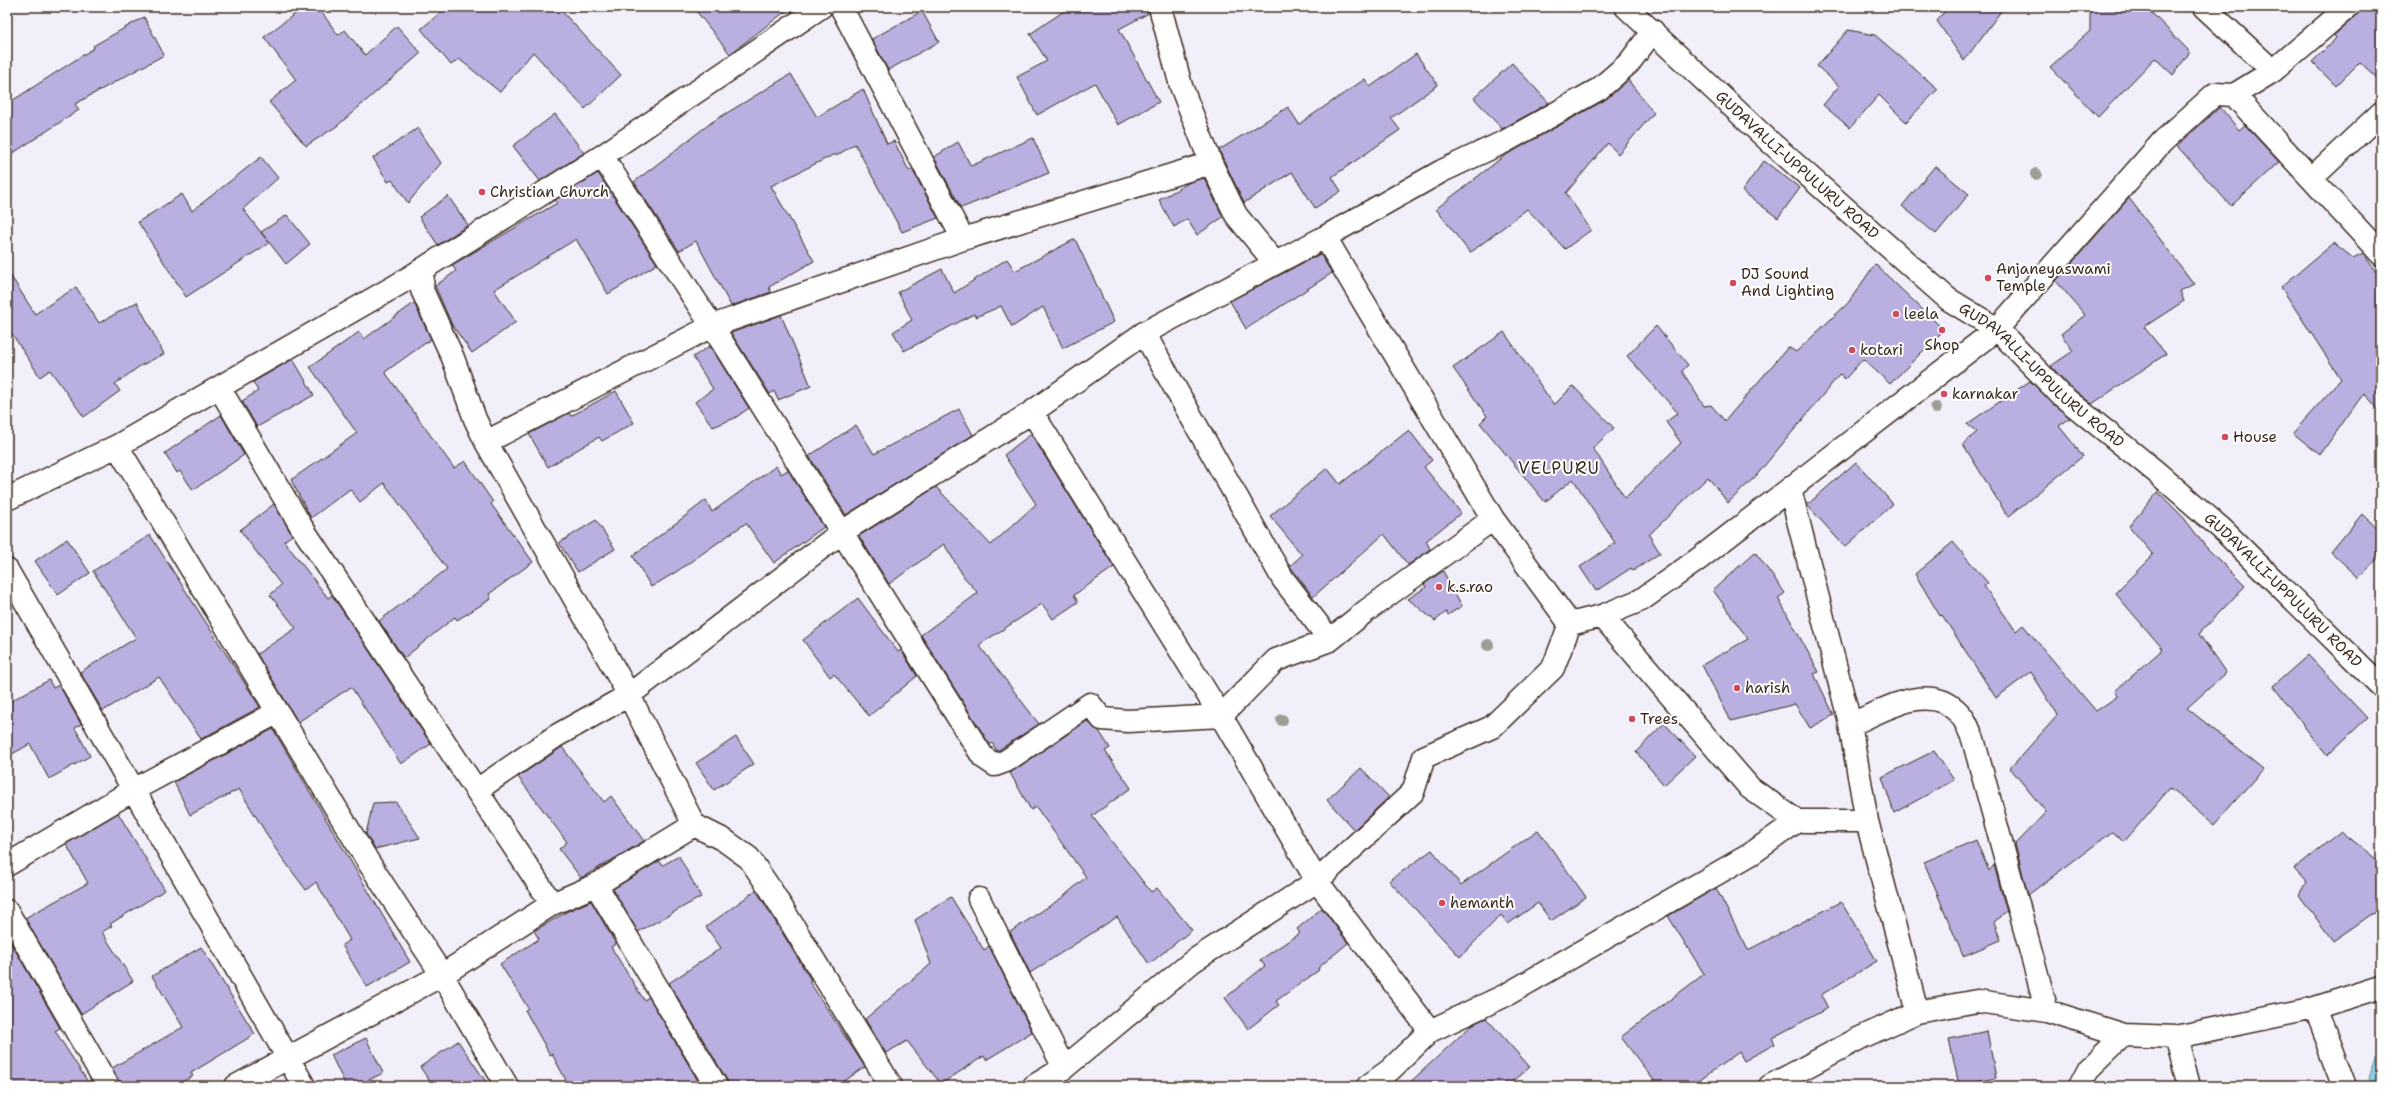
<svg xmlns="http://www.w3.org/2000/svg" width="2388" height="1093" font-family="'Shantell Sans',sans-serif">
<style>
.water{fill:#89ceea;stroke:#6a8c98}
.building{fill:#b9afe0;stroke:#3b2a1e}
.lines{fill:none;stroke-linecap:round;stroke-linejoin:round}
.street-casing{stroke:#3b2a1e;stroke-width:25}
.secondary-casing{stroke:#3b2a1e;stroke-width:25}
.street{stroke:#fff;stroke-width:22}
.secondary{stroke:#fff;stroke-width:22}
.tree{fill:#9e9c93}
.poi-dot{fill:#d1495b;stroke:#fff;stroke-width:1.5}
.labels{text-anchor:middle;dominant-baseline:central;stroke-width:4;stroke-linejoin:round;paint-order:stroke}
.street-label{font-size:15px;fill:#3b2a1e;stroke:#fff}
.poi-label{font-size:15px;fill:#3b2a1e;stroke:#fff;text-anchor:start}
.quarter-label{font-size:17px;letter-spacing:1px;fill:#3b2a1e;stroke:#fff}
</style>
<rect width="100%" height="100%" fill="#f1eff9"/>
<filter id="ink" filterUnits="userSpaceOnUse"><feTurbulence type="fractalNoise" baseFrequency=".025" numOctaves="2"/><feDisplacementMap in="SourceGraphic" scale="8" xChannelSelector="R" yChannelSelector="G"/><feConvolveMatrix kernelMatrix="1 2 1 2 8 2 1 2 1" color-interpolation-filters="sRGB"/></filter>
<g filter="url(#ink)">
<path class="water" d="M 2381,1054 L 2381,1086 L 2373,1086 L 2369,1078 L 2375,1058 Z"/>
<path class="building" d="M 304,7 L 318,7 L 338,35 L 345,30 L 365,55 L 397,26 L 421,53 L 337,126 L 306,146 L 269,102 L 296,80 L 264,37 Z
M 447,7 L 558,7 L 621,75 L 585,109 L 533,52 L 500,92 L 459,59 L 451,65 L 421,29 Z
M 693,7 L 791,7 L 730,54 Z
M 1070,7 L 1148,7 L 1149,13 L 1119,29 L 1159,102 L 1118,125 L 1095,83 L 1037,115 L 1017,77 L 1047,61 L 1030,34 Z
M 1948,7 L 2004,7 L 1964,61 L 1937,21 Z
M 2090,7 L 2146,7 L 2190,52 L 2173,75 L 2155,58 L 2098,117 L 2050,67 L 2090,31 Z
M 2360,7 L 2381,7 L 2381,82 L 2360,62 L 2336,86 L 2312,62 L 2336,38 L 2334,35 L 2356,16 Z
M 922,11 L 939,42 L 888,70 L 872,39 Z
M 144,17 L 164,55 L 75,104 L 79,110 L 7,157 L 7,104 L 94,48 L 93,46 Z
M 1848,30 L 1875,35 L 1938,89 L 1906,122 L 1879,95 L 1850,128 L 1823,105 L 1839,86 L 1817,66 Z
M 1416,54 L 1438,85 L 1391,118 L 1400,130 L 1332,177 L 1341,191 L 1315,208 L 1292,172 L 1244,203 L 1219,150 L 1288,107 L 1299,124 L 1365,79 L 1370,87 Z
M 1512,63 L 1549,103 L 1502,129 L 1474,98 Z
M 791,74 L 817,117 L 863,89 L 887,144 L 894,141 L 909,171 L 912,169 L 938,218 L 902,232 L 855,144 L 836,156 L 835,154 L 771,186 L 814,261 L 769,287 L 771,292 L 731,306 L 696,241 L 679,251 L 634,182 L 712,122 Z
M 1628,80 L 1654,113 L 1618,154 L 1608,143 L 1566,193 L 1591,230 L 1565,249 L 1527,209 L 1470,253 L 1436,209 L 1504,156 L 1605,100 Z
M 2220,107 L 2239,130 L 2245,125 L 2279,162 L 2231,206 L 2177,146 Z
M 555,114 L 584,153 L 540,181 L 513,146 Z
M 418,128 L 441,163 L 408,203 L 392,180 L 388,182 L 373,158 Z
M 1033,138 L 1049,173 L 961,208 L 934,157 L 958,142 L 971,166 Z
M 261,157 L 278,178 L 243,209 L 269,243 L 186,297 L 138,222 L 182,194 L 192,211 Z
M 1764,161 L 1800,188 L 1778,218 L 1742,191 Z
M 1935,166 L 1969,194 L 1936,234 L 1902,206 Z
M 598,173 L 657,264 L 608,294 L 576,239 L 494,290 L 516,322 L 472,353 L 452,325 L 435,286 L 456,271 L 452,265 L 557,203 L 555,200 Z
M 1204,178 L 1223,217 L 1197,235 L 1187,219 L 1174,227 L 1159,200 L 1190,182 Z
M 448,196 L 468,225 L 438,245 L 419,217 Z
M 2129,198 L 2194,284 L 2180,291 L 2184,301 L 2144,327 L 2166,354 L 2092,404 L 2069,386 L 2051,366 L 2073,351 L 2061,334 L 2085,315 L 2056,281 Z
M 287,215 L 310,244 L 286,264 L 261,232 Z
M 1075,239 L 1114,322 L 1063,348 L 1043,307 L 1012,327 L 1001,306 L 976,317 L 974,314 L 904,351 L 893,332 L 912,320 L 898,292 L 942,269 L 954,293 L 1007,259 L 1015,271 Z
M 2334,243 L 2353,258 L 2363,253 L 2381,279 L 2381,412 L 2364,393 L 2320,455 L 2293,433 L 2341,379 L 2281,287 Z
M 1320,254 L 1332,273 L 1246,329 L 1230,301 Z
M 1875,264 L 1944,330 L 1890,384 L 1863,359 L 1845,379 L 1840,374 L 1756,476 L 1728,503 L 1708,477 L 1649,535 L 1660,553 L 1633,571 L 1631,568 L 1596,591 L 1580,567 L 1615,543 L 1573,479 L 1545,502 L 1480,423 L 1487,416 L 1453,368 L 1504,332 L 1554,405 L 1573,386 L 1614,428 L 1593,448 L 1625,498 L 1681,443 L 1666,422 L 1678,413 L 1627,356 L 1656,326 L 1688,365 L 1682,371 L 1704,406 L 1711,405 L 1725,421 L 1788,347 L 1796,352 L 1848,303 Z
M 7,270 L 35,314 L 76,287 L 99,323 L 137,302 L 164,354 L 140,366 L 115,384 L 120,391 L 84,417 L 50,370 L 40,377 L 7,326 Z
M 414,303 L 431,339 L 385,372 L 454,468 L 465,461 L 493,502 L 491,504 L 533,562 L 489,594 L 491,599 L 457,620 L 455,617 L 404,658 L 379,621 L 447,569 L 384,483 L 360,502 L 350,489 L 311,518 L 291,480 L 357,433 L 310,367 L 359,332 L 364,339 Z
M 781,315 L 811,386 L 778,400 L 774,391 L 770,394 L 731,333 Z
M 710,346 L 749,408 L 735,418 L 713,427 L 695,402 L 713,389 L 693,357 Z
M 293,359 L 314,395 L 257,427 L 242,401 L 258,391 L 253,382 Z
M 2030,381 L 2070,418 L 2059,426 L 2083,456 L 2008,517 L 1963,444 L 1977,432 L 1967,424 Z
M 616,391 L 634,423 L 602,441 L 599,437 L 548,467 L 529,434 L 569,413 L 571,416 Z
M 959,409 L 973,435 L 846,515 L 809,456 L 856,425 L 874,454 Z
M 221,415 L 244,455 L 193,490 L 180,471 L 177,473 L 165,453 Z
M 1409,430 L 1432,460 L 1424,467 L 1461,513 L 1426,541 L 1430,549 L 1408,565 L 1384,534 L 1313,597 L 1290,566 L 1302,555 L 1270,516 L 1327,468 L 1340,484 Z
M 1031,434 L 1114,567 L 1074,595 L 1078,602 L 1053,619 L 1042,604 L 979,645 L 1039,724 L 997,751 L 992,743 L 990,745 L 921,635 L 978,593 L 964,577 L 944,544 L 889,584 L 859,536 L 936,487 L 991,545 L 1036,504 L 1004,455 Z
M 1856,462 L 1893,504 L 1845,547 L 1807,505 Z
M 776,466 L 781,474 L 788,470 L 824,527 L 774,563 L 746,523 L 676,572 L 651,587 L 633,556 L 706,500 L 712,512 Z
M 2158,492 L 2184,518 L 2205,546 L 2245,586 L 2199,634 L 2226,673 L 2187,708 L 2263,769 L 2214,825 L 2170,788 L 2124,842 L 2112,832 L 2028,895 L 2015,844 L 2046,812 L 2010,768 L 2058,715 L 2031,672 L 1996,698 L 1942,615 L 1940,616 L 1915,574 L 1953,542 L 1988,583 L 1984,586 L 2016,631 L 2023,625 L 2096,711 L 2118,696 L 2115,691 L 2163,649 L 2115,593 L 2153,555 L 2129,526 Z
M 274,504 L 292,535 L 284,541 L 328,598 L 332,595 L 431,744 L 401,764 L 351,687 L 298,722 L 257,654 L 296,628 L 270,595 L 281,585 L 240,530 Z
M 2362,514 L 2381,532 L 2381,555 L 2359,578 L 2331,552 Z
M 596,520 L 615,549 L 578,572 L 559,543 Z
M 150,535 L 260,707 L 201,739 L 159,677 L 103,711 L 80,672 L 136,638 L 93,571 Z
M 67,539 L 90,573 L 58,595 L 35,561 Z
M 1755,552 L 1785,593 L 1778,598 L 1819,672 L 1814,674 L 1834,715 L 1810,728 L 1795,704 L 1731,721 L 1702,665 L 1748,639 L 1713,590 Z
M 1443,571 L 1462,606 L 1448,615 L 1446,612 L 1435,621 L 1408,599 L 1426,587 L 1424,584 Z
M 858,598 L 898,652 L 901,650 L 917,676 L 869,716 L 834,674 L 830,677 L 803,640 Z
M 2308,655 L 2367,718 L 2327,756 L 2273,686 Z
M 49,680 L 53,688 L 59,685 L 81,724 L 75,728 L 90,756 L 49,779 L 30,744 L 7,757 L 7,703 Z
M 1087,721 L 1099,731 L 1110,748 L 1105,751 L 1131,788 L 1092,816 L 1151,892 L 1157,888 L 1192,930 L 1149,964 L 1117,917 L 1030,973 L 1010,932 L 1063,897 L 1086,877 L 1036,807 L 1031,810 L 1010,773 Z
M 1664,723 L 1695,756 L 1664,785 L 1636,752 Z
M 273,729 L 410,962 L 367,987 L 342,945 L 350,940 L 316,882 L 306,890 L 277,851 L 239,789 L 190,815 L 174,782 Z
M 736,737 L 754,764 L 714,790 L 696,763 Z
M 562,747 L 604,802 L 611,796 L 644,841 L 581,878 L 559,849 L 567,842 L 518,777 Z
M 1934,751 L 1954,780 L 1894,813 L 1882,777 Z
M 1361,768 L 1389,797 L 1354,830 L 1327,800 Z
M 396,802 L 420,838 L 375,849 L 366,834 L 373,803 Z
M 118,813 L 165,890 L 110,924 L 112,926 L 102,932 L 133,981 L 81,1014 L 25,918 L 88,883 L 66,844 Z
M 1538,830 L 1586,897 L 1551,921 L 1538,903 L 1508,924 L 1501,915 L 1460,957 L 1389,881 L 1432,850 L 1461,885 Z
M 2341,831 L 2381,863 L 2381,908 L 2333,941 L 2299,895 L 2306,882 L 2294,869 Z
M 1976,840 L 1989,871 L 1994,865 L 2007,912 L 1994,922 L 2001,940 L 1963,956 L 1924,862 Z
M 679,856 L 701,897 L 638,932 L 613,889 L 659,861 L 663,865 Z
M 1716,888 L 1748,950 L 1841,902 L 1877,961 L 1821,995 L 1828,1008 L 1772,1038 L 1775,1044 L 1744,1061 L 1739,1052 L 1692,1086 L 1658,1086 L 1621,1037 L 1704,974 L 1668,916 Z
M 756,890 L 811,980 L 809,981 L 865,1067 L 837,1086 L 728,1086 L 727,1080 L 669,983 L 721,948 L 706,927 Z
M 951,897 L 984,950 L 989,946 L 1032,1032 L 986,1060 L 984,1056 L 941,1084 L 907,1041 L 886,1053 L 865,1019 L 931,964 L 915,920 Z
M 591,901 L 616,944 L 611,947 L 644,1000 L 649,997 L 701,1086 L 569,1086 L 552,1054 L 550,1055 L 525,1010 L 528,1008 L 500,964 L 539,939 L 534,931 L 568,911 Z
M 1322,908 L 1348,943 L 1318,968 L 1319,970 L 1276,1001 L 1279,1005 L 1248,1029 L 1225,998 L 1265,966 L 1260,960 L 1300,933 L 1297,929 Z
M 7,936 L 60,1028 L 55,1031 L 88,1082 L 91,1081 L 94,1086 L 7,1086 Z
M 201,947 L 255,1034 L 191,1073 L 193,1076 L 175,1086 L 120,1086 L 112,1068 L 183,1027 L 152,976 Z
M 1486,1018 L 1530,1067 L 1508,1086 L 1406,1086 L 1473,1024 Z
M 1987,1031 L 1996,1078 L 1959,1086 L 1949,1039 Z
M 366,1038 L 383,1073 L 357,1086 L 346,1086 L 331,1055 Z
M 458,1041 L 489,1086 L 433,1086 L 420,1067 Z"/>
<g class="lines">
<g class="street-casing">
<path id="street" d="M 841,7 L 963,239
M 1160,7 L 1181,86 L 1211,163 L 1236,215 L 1275,263
M 2204,7 L 2273,71
M 2234,95 L 2381,254
M 602,156 L 712,326 L 983,757 L 995,765 L 1006,761 L 1090,704 L 1102,719 L 1128,721 L 1221,716 L 1276,660 L 1330,640 L 1366,611 L 1493,519
M 2312,178 L 2381,113
M 1325,237 L 1493,519 L 1570,624 L 1602,616 L 1641,600 L 1700,558 L 1997,329 L 2162,142 L 2215,94 L 2234,95 L 2273,71 L 2348,7
M 423,269 L 422,290 L 453,358 L 475,419 L 486,442 L 629,695 L 694,825
M 1144,333 L 1283,579 L 1330,640
M 220,389 L 301,526 L 552,904
M 1032,412 L 1221,716 L 1317,881 L 1430,1031
M 486,442 L 712,326 L 963,239 L 1211,163
M 117,446 L 369,863 L 442,975 L 507,1086
M 1790,489 L 1849,719 L 1867,821 L 1917,1012
M 7,499 L 117,446 L 399,284 L 602,156 L 821,7
M 7,570 L 304,1086
M 1602,616 L 1750,788 L 1797,821
M 1850,725 C 1882,711 1928,681 1958,712 C 1965,718 1969,730 1973,739 L 2047,1011
M 477,790 L 556,736 L 629,695 L 842,532 L 1032,412 L 1144,333 L 1325,237 L 1442,171 L 1506,141 L 1599,89 L 1629,63 L 1653,31
M 7,865 L 135,789 L 278,712
M 596,885 L 716,1086
M 979,899 L 1064,1068
M 7,911 L 108,1086
M 2315,1008 L 2345,1086
M 2176,1037 L 2189,1086
M 236,1086 L 442,975 L 552,904 L 596,885 L 694,825 L 724,840 L 749,858 L 771,890 L 891,1086
M 1034,1086 L 1064,1068 L 1193,961 L 1317,881 L 1413,792 L 1424,757 L 1492,727 L 1553,668 L 1570,624
M 1368,1086 L 1390,1070 L 1430,1031 L 1506,995 L 1751,854 L 1797,821 L 1867,821
M 1770,1086 L 1860,1038 L 1917,1012 L 1977,1001 L 2047,1011 L 2123,1035
M 2079,1086 L 2088,1069 L 2123,1035 L 2176,1037 L 2315,1008 L 2381,987"/>
</g>
<g class="secondary-casing">
<g id="secondary">
<path id="s1" d="M 1626,7 L 1769,141 L 1948,299 L 1997,329 L 2061,395 L 2155,471 L 2223,530 L 2381,686"/>
</g>
</g>
<use href="#street" class="street"/>
<use href="#secondary" class="secondary"/>
</g>
<g class="tree">
<circle cx="2036" cy="174" r="6"/>
<circle cx="1936" cy="408" r="6"/>
<circle cx="1488" cy="645" r="6"/>
<circle cx="1282" cy="720" r="6"/>
</g>
</g>
<g class="poi-dot">
<circle cx="482" cy="192" r="4"/>
<circle cx="1988" cy="278" r="4"/>
<circle cx="1733" cy="283" r="4"/>
<circle cx="1896" cy="314" r="4"/>
<circle cx="1942" cy="330" r="4"/>
<circle cx="1852" cy="350" r="4"/>
<circle cx="1944" cy="394" r="4"/>
<circle cx="2225" cy="437" r="4"/>
<circle cx="1439" cy="587" r="4"/>
<circle cx="1737" cy="688" r="4"/>
<circle cx="1632" cy="719" r="4"/>
<circle cx="1442" cy="903" r="4"/>
</g>
<g class="labels">
<g class="street-label">
<text stroke="none"><textPath href="#s1" startOffset="233">GUDAVALLI-UPPULURU ROAD</textPath></text>
<text stroke="none"><textPath href="#s1" startOffset="556">GUDAVALLI-UPPULURU ROAD</textPath></text>
<text stroke="none"><textPath href="#s1" startOffset="880">GUDAVALLI-UPPULURU ROAD</textPath></text>
</g>
<g class="poi-label">
<text x="490" y="192">Christian Church</text>
<text x="1996" y="269">Anjaneyaswami<tspan x="1996" dy="17">Temple</tspan></text>
<text x="1741" y="274">DJ Sound<tspan x="1741" dy="17">And Lighting</tspan></text>
<text x="1904" y="314">leela</text>
<text x="1942" y="345" text-anchor="middle">Shop</text>
<text x="1860" y="350">kotari</text>
<text x="1952" y="394">karnakar</text>
<text x="2233" y="437">House</text>
<text x="1447" y="587">k.s.rao</text>
<text x="1745" y="688">harish</text>
<text x="1640" y="719">Trees</text>
<text x="1450" y="903">hemanth</text>
</g>
<g class="quarter-label">
<text x="1559" y="468">VELPURU</text>
</g>
</g>
<rect width="2388" height="1093" fill="none" stroke="#fff" stroke-width="24"/>
<rect x="12" y="12" width="2364" height="1069" fill="none" stroke="#3b2a1e" stroke-width="1.5" filter="url(#ink)"/>
</svg>
